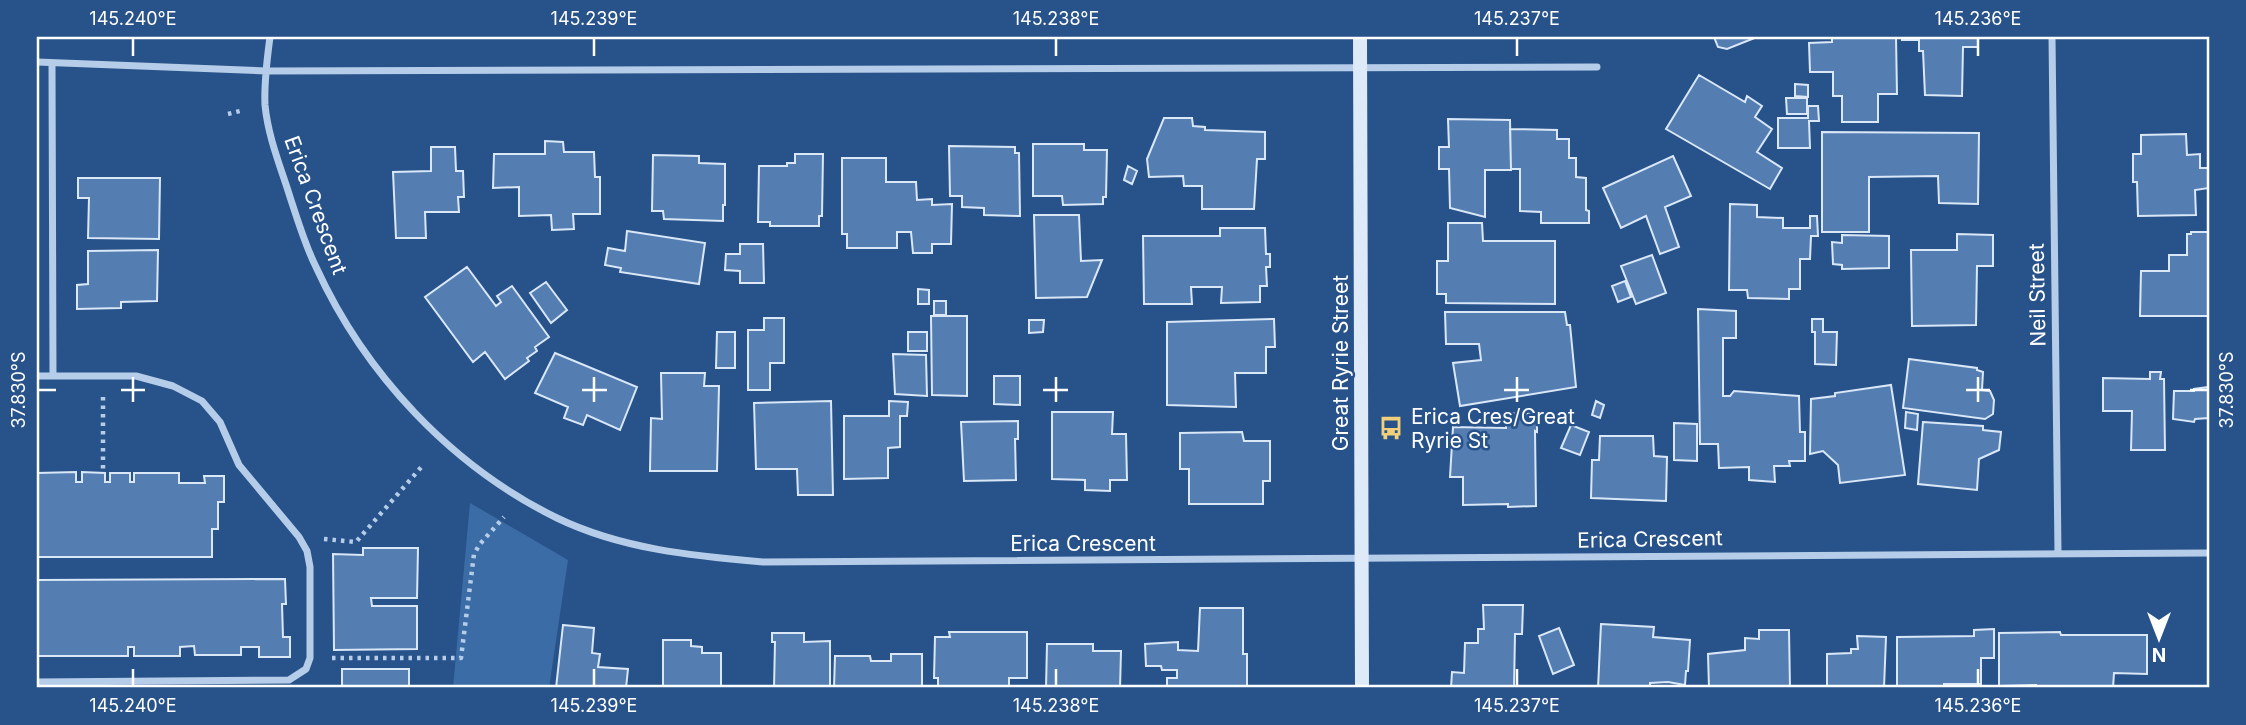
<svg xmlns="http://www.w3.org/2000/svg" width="2246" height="725" font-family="Inter,sans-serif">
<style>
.green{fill:#3c6ca6}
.building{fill:#547eb2;stroke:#d9e7f7;stroke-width:2}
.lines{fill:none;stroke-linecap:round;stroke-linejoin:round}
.path{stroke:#b5cde9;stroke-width:4.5;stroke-dasharray:3.5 5;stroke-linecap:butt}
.street{stroke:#b5cde9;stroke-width:7}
.secondary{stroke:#dfeaf8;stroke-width:14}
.ticks{fill:none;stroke:#fff;stroke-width:2.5}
.labels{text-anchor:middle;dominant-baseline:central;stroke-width:5;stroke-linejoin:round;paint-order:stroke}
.street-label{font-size:21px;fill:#fff;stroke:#28528a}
.poi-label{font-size:21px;fill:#fff;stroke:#28528a;text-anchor:start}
.neatline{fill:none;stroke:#fff;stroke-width:2.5}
.ticks-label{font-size:18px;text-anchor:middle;fill:#fff}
</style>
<rect width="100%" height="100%" fill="#28528a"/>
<path class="green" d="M 470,503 L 568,560 L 549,688 L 453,688 Z"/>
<path class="building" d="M 1714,37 L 1757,37 L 1727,49 L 1718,47 Z
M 1832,37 L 1896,37 L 1897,94 L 1878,94 L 1878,122 L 1842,122 L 1842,96 L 1833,96 L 1833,72 L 1810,72 L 1809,43 L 1832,42 Z
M 1902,37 L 1978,37 L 1978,47 L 1963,47 L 1962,96 L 1925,95 L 1923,51 L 1919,51 L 1919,40 L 1902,40 Z
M 1699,75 L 1745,102 L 1747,96 L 1762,106 L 1755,117 L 1772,129 L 1757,152 L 1782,168 L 1770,189 L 1666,129 Z
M 1795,84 L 1808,85 L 1808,97 L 1795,96 Z
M 1786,98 L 1807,98 L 1807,114 L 1787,114 Z
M 1808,106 L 1818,106 L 1819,121 L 1809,121 L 1810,148 L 1778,148 L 1778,118 L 1808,118 Z
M 1164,118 L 1192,118 L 1193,126 L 1205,127 L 1205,130 L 1265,132 L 1265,159 L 1257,159 L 1254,209 L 1202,209 L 1202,186 L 1184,186 L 1183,176 L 1149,177 L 1147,159 Z
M 1448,119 L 1510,120 L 1511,170 L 1485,170 L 1485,217 L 1450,208 L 1449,169 L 1439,169 L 1439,147 L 1449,147 Z
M 1510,129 L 1557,130 L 1557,139 L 1569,139 L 1569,158 L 1576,158 L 1576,177 L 1586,178 L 1586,210 L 1589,211 L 1589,223 L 1541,223 L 1541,212 L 1520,211 L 1520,169 L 1511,169 Z
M 1822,132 L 1979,133 L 1978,204 L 1939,203 L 1938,176 L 1869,177 L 1869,232 L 1822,232 Z
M 2186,134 L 2187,155 L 2200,154 L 2200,168 L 2209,168 L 2209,188 L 2195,190 L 2196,215 L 2138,216 L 2137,182 L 2133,182 L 2133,154 L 2141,154 L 2141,135 Z
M 545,141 L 563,142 L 564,152 L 594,152 L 595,177 L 600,177 L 600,214 L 573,214 L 574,229 L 552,230 L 551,215 L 519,216 L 519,187 L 493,188 L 494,154 L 545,154 Z
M 1033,144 L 1084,144 L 1084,150 L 1107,150 L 1106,197 L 1103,197 L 1103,204 L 1063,205 L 1062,196 L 1033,196 Z
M 949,146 L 1015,147 L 1015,153 L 1019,153 L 1020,216 L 984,215 L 984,208 L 962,207 L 962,196 L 950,196 Z
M 431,147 L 455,147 L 456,171 L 463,171 L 464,197 L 458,197 L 459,212 L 425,212 L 426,238 L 396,238 L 393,172 L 431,171 Z
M 795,154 L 823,154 L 822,216 L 819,216 L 819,226 L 770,226 L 770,222 L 758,222 L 759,166 L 787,166 L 787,163 L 795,163 Z
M 653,155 L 699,156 L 699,163 L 725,164 L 725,205 L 723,205 L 723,221 L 664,219 L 663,211 L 652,211 Z
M 1673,156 L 1691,196 L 1665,207 L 1679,247 L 1660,254 L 1646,216 L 1621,228 L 1603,188 Z
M 842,158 L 886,158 L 886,182 L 916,182 L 917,200 L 932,199 L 932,205 L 952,204 L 951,244 L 932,244 L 932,253 L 913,253 L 911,232 L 897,232 L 897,248 L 847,248 L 847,234 L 842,234 Z
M 1128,166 L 1137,171 L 1132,184 L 1124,180 Z
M 78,178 L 160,178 L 159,239 L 88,238 L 89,198 L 78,198 Z
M 1730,204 L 1757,205 L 1757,217 L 1783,218 L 1783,228 L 1810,228 L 1810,216 L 1817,216 L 1818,236 L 1811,236 L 1810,259 L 1800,259 L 1800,289 L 1789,289 L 1789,299 L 1748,298 L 1747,290 L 1729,290 Z
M 1034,215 L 1079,215 L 1081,261 L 1102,260 L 1087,297 L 1036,298 Z
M 1448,223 L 1482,223 L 1483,241 L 1555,241 L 1555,304 L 1446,303 L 1446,294 L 1437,294 L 1437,261 L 1448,261 Z
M 1220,228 L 1265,228 L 1266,254 L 1270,254 L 1270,267 L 1266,267 L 1267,286 L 1260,286 L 1260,302 L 1221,303 L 1222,287 L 1191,287 L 1192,304 L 1144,304 L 1143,236 L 1220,236 Z
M 627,231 L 705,243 L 699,284 L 620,272 L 621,268 L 605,265 L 608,248 L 625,251 Z
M 2191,232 L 2209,232 L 2209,316 L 2140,316 L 2141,271 L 2169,271 L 2169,255 L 2187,255 L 2187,234 L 2191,234 Z
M 1957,234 L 1993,235 L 1993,266 L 1977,266 L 1976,325 L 1912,326 L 1911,250 L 1957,250 Z
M 1842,235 L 1889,236 L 1889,268 L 1842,269 L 1842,265 L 1833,264 L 1832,242 L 1842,243 Z
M 740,244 L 763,244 L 764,283 L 740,283 L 740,271 L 725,270 L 726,254 L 740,254 Z
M 158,250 L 157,301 L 121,302 L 121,308 L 77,309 L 77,285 L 88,284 L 88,251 Z
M 1652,255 L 1666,293 L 1636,304 L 1621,266 Z
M 467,267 L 496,306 L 501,302 L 497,296 L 512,286 L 549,337 L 535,347 L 537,351 L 527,358 L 529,361 L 505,379 L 485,352 L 473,362 L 425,297 Z
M 1625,281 L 1631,297 L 1618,302 L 1612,286 Z
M 546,282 L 567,310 L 551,323 L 530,293 Z
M 918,289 L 929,290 L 929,304 L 918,304 Z
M 934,301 L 946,301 L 946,315 L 934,315 Z
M 1698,309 L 1736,311 L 1736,338 L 1723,338 L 1723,396 L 1730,396 L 1734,391 L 1799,396 L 1800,432 L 1805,432 L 1805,461 L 1789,461 L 1790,466 L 1774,466 L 1775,482 L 1749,480 L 1749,467 L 1719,468 L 1718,444 L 1700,444 Z
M 1445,312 L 1565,312 L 1567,325 L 1570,325 L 1576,387 L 1460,406 L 1453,363 L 1481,360 L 1479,344 L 1446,344 Z
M 931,316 L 967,316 L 967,396 L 932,395 Z
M 764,318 L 784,318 L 784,363 L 770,363 L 770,390 L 748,390 L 748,330 L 764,330 Z
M 1274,319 L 1275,347 L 1266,347 L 1266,373 L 1235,373 L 1236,407 L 1167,405 L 1167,322 Z
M 1812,319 L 1823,319 L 1823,332 L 1837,332 L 1836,365 L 1815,364 L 1815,332 L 1812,332 Z
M 1029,320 L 1044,320 L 1043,332 L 1029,333 Z
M 717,332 L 735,332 L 735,368 L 716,368 Z
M 908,332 L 927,332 L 927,351 L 908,351 Z
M 555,353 L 637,387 L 620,430 L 587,415 L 583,425 L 564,418 L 568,407 L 535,393 Z
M 893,354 L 926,355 L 927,396 L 895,394 Z
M 1909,359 L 1977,368 L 1977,370 L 1983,372 L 1982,390 L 1990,391 L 1994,400 L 1993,414 L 1985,419 L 1903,408 Z
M 2150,372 L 2161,372 L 2160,379 L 2164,379 L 2165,450 L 2131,450 L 2132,411 L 2103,411 L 2103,378 L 2150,379 Z
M 661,373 L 705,373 L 704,386 L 719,386 L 717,471 L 650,471 L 651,418 L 662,419 Z
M 994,376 L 1020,376 L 1020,405 L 994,404 Z
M 1891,385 L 1905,475 L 1840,483 L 1838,465 L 1823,451 L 1810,454 L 1811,399 L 1835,396 L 1835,393 Z
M 2209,387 L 2209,418 L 2195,419 L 2194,422 L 2173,419 L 2174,391 L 2194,391 L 2194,389 Z
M 831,401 L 833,495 L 798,495 L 797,469 L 756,469 L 754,403 Z
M 889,401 L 908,402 L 907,416 L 900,416 L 900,447 L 888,448 L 888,478 L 844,479 L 844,416 L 889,416 Z
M 1596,401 L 1604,405 L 1600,418 L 1592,415 Z
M 1052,412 L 1113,412 L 1112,434 L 1126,434 L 1127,480 L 1110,480 L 1110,491 L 1085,490 L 1085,480 L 1052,479 Z
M 1906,412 L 1918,414 L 1917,430 L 1905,428 Z
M 1506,413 L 1537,414 L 1537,432 L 1535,431 L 1536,506 L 1508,507 L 1508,504 L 1463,505 L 1463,477 L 1450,477 L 1453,427 L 1506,428 Z
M 1018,421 L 1018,439 L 1015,439 L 1016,480 L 964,481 L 961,422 Z
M 1923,422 L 1983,426 L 1983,430 L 2001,432 L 1999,450 L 1979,459 L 1977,490 L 1918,484 Z
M 1674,423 L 1697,424 L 1697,461 L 1674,460 Z
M 1571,425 L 1589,432 L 1580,455 L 1561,448 Z
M 1242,432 L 1244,441 L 1270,441 L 1270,481 L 1263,481 L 1263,504 L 1189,504 L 1189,469 L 1180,469 L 1180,433 Z
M 1600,436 L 1653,436 L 1654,456 L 1667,457 L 1666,501 L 1591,498 L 1592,460 L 1599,460 Z
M 76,472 L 76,482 L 82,482 L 82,472 L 105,473 L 105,482 L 110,482 L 110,473 L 130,473 L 130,482 L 134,482 L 134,473 L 179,473 L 179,483 L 205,483 L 204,476 L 224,476 L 224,502 L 218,502 L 218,529 L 212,529 L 212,557 L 37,557 L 37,473 Z
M 363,548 L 418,548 L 417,598 L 371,598 L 372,606 L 417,606 L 417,649 L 334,650 L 333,554 L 363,555 Z
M 285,579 L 286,604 L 282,604 L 283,637 L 290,637 L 290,657 L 259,657 L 259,647 L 241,647 L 241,655 L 195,655 L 194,646 L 180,647 L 180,656 L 134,656 L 134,647 L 128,647 L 128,656 L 37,656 L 37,580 Z
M 1483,605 L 1523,605 L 1522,634 L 1515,634 L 1514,688 L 1451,688 L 1452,672 L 1464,673 L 1465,643 L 1478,643 L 1478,629 L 1484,629 Z
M 1200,608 L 1243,608 L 1243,654 L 1247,654 L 1247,688 L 1167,688 L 1167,678 L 1177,678 L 1177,670 L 1162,670 L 1161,666 L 1146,666 L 1145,644 L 1178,642 L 1178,650 L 1198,651 Z
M 1601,624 L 1654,627 L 1653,637 L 1690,640 L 1688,671 L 1686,671 L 1685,685 L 1668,682 L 1650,683 L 1650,688 L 1598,688 Z
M 563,625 L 594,628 L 592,653 L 600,654 L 598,667 L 628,669 L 626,688 L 556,688 Z
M 1559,628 L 1574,665 L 1553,674 L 1539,636 Z
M 1994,629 L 1994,658 L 1981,658 L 1981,684 L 1944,684 L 1944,688 L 1897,688 L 1897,637 L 1974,636 L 1974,630 Z
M 1759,630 L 1789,630 L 1790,688 L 1709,688 L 1708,654 L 1745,650 L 1745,638 L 1759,639 Z
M 949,632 L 1027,632 L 1027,678 L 1009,678 L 1009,688 L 938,688 L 938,678 L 934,678 L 935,637 L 950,637 Z
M 2060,632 L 2061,635 L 2147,635 L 2147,674 L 2114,673 L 2113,688 L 2036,688 L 2036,685 L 1999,686 L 1999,633 Z
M 772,633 L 804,633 L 804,642 L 830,641 L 830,688 L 774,688 L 775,642 L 772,642 Z
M 1857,636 L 1886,637 L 1884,688 L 1827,688 L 1827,654 L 1851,653 L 1851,649 L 1858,649 Z
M 663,640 L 691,640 L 691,646 L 702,647 L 702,653 L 721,653 L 721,688 L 663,688 Z
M 1047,644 L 1093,644 L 1093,651 L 1121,651 L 1120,688 L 1046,688 Z
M 891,654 L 922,654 L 922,688 L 834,688 L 835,656 L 870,656 L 871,661 L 891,661 Z
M 342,669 L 409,669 L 409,688 L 342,688 Z"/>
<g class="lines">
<path class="path" d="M 228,114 L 244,110
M 103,397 L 103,470
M 324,539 L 356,542 L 424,464
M 332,658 L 461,658 L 474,554 L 480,544 L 504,517"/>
<path class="street" d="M 270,37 C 267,59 264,83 265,105 C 268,137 281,168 290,197 C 298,221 305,245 316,267 C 365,374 451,466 557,518 C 621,549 693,556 763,562 L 2209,553
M 2052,37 L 2058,553
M 37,62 L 266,71 L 1597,67
M 52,63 L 53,376
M 37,376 L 136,376 L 173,386 L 202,401 L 220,422 L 239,465 L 299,537 L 307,551 L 310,567 L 310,658 L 306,669 L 289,680 L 37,682"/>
<path class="secondary" d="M 1360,37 L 1362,688"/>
</g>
<path class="ticks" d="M 133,38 L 133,56M 594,38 L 594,56M 1056,38 L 1056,56M 1517,38 L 1517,56M 1978,38 L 1978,56M 133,377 L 133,402M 594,377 L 594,402M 1056,377 L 1056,402M 1517,377 L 1517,402M 1978,377 L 1978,402M 38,390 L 56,390M 121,390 L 145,390M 582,390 L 607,390M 1043,390 L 1068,390M 1504,390 L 1529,390M 1966,390 L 1990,390M 2190,390 L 2208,390M 133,669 L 133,686M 594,669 L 594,686M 1056,669 L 1056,686M 1517,669 L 1517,686M 1978,669 L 1978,686"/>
<defs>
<g id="bus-bare" transform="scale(1.89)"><path d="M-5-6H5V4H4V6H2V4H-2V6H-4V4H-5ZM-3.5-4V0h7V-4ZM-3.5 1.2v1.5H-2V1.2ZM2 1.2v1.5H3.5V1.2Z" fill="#f1cf7b" stroke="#28528a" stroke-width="2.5" paint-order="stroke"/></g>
</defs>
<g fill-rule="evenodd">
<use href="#bus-bare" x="1391" y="428"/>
</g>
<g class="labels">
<g class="street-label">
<text transform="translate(316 205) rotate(70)">Erica Crescent</text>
<text transform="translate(2037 295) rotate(-91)">Neil Street</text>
<text transform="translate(1340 363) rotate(-90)">Great Ryrie Street</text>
<text transform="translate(1650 539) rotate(-1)">Erica Crescent</text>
<text x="1083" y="543">Erica Crescent</text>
</g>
<g class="poi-label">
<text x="1411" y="416">Erica Cres/Great<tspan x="1411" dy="24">Ryrie St</tspan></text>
</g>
</g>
<rect width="2246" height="725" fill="none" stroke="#28528a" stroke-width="77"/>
<g transform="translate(2159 638) rotate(180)" stroke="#28528a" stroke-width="5" paint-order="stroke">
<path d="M0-5L12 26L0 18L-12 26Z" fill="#ffffff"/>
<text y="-10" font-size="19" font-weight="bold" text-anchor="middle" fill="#ffffff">N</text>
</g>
<rect x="38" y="38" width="2170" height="648" class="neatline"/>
<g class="ticks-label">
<text x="133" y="25">145.240°E</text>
<text x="594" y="25">145.239°E</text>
<text x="1056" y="25">145.238°E</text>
<text x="1517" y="25">145.237°E</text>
<text x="1978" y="25">145.236°E</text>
<text transform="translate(2227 390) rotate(-90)" y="6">37.830°S</text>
<text transform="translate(19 390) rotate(-90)" y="6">37.830°S</text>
<text x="133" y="712">145.240°E</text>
<text x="594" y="712">145.239°E</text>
<text x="1056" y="712">145.238°E</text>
<text x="1517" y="712">145.237°E</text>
<text x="1978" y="712">145.236°E</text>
</g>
</svg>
